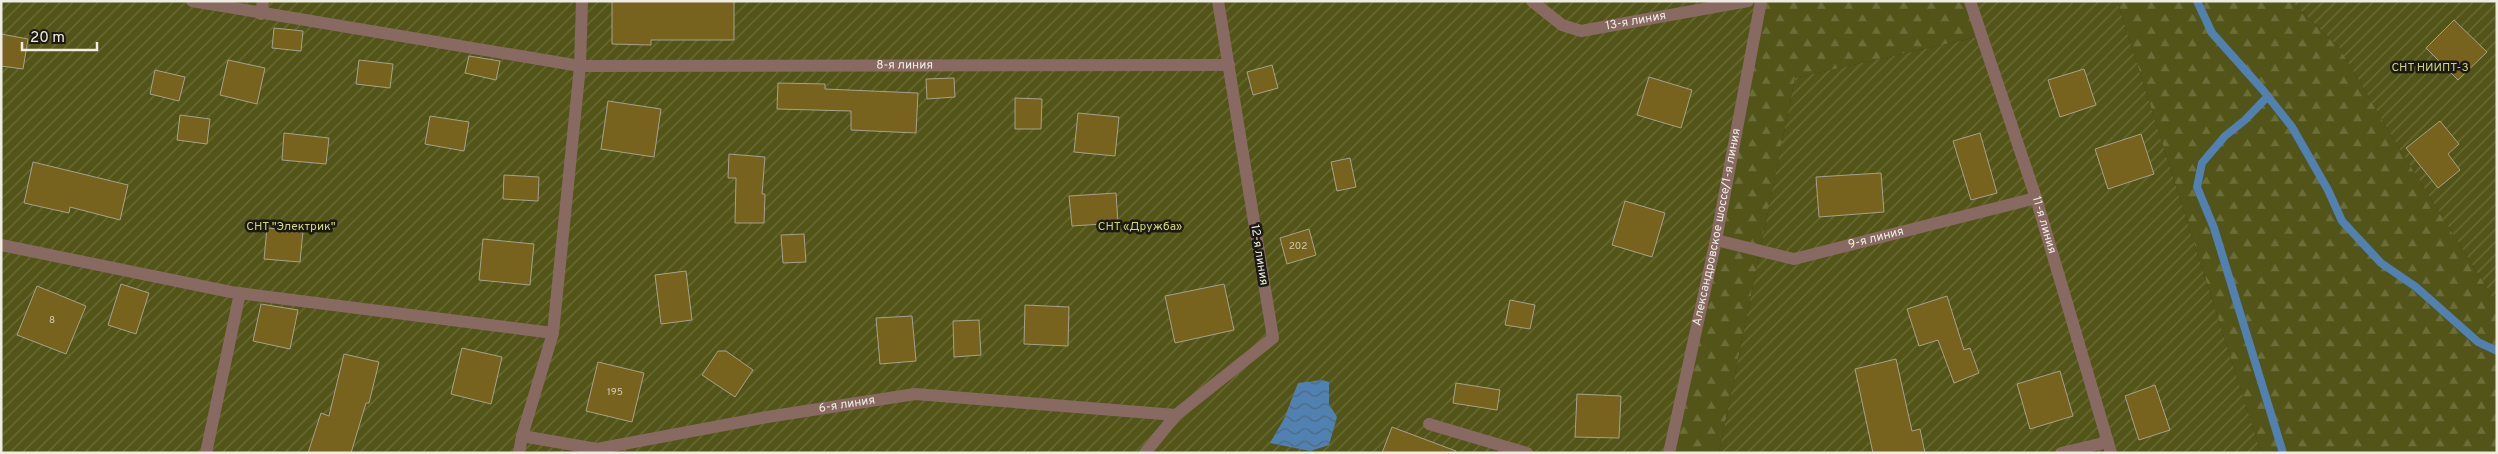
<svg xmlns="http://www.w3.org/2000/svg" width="2498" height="454" font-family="Overpass,sans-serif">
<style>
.forest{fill:url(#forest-firs)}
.garden{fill:url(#garden-furrows)}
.water{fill:url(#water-waves)}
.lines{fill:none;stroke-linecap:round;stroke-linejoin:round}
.stream{stroke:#5181b0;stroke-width:8}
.building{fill:#78631e;stroke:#a7a18e}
.minor{stroke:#886a63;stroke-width:12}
.tertiary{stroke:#886a63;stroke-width:12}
.labels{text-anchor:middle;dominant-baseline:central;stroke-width:5;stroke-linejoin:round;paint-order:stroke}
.number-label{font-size:10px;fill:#d1cab2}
.street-label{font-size:12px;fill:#efece3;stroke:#1b1912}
.park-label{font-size:12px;fill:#d1d676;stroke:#1b1912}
</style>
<defs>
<pattern id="forest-firs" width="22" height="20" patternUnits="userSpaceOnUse" patternTransform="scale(1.25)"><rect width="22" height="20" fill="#535518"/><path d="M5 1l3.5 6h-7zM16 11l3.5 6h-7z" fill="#6c6e39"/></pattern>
<pattern id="garden-furrows" width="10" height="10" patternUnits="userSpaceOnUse" patternTransform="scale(1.25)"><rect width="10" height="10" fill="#535518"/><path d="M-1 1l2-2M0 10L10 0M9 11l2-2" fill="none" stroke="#6c6e39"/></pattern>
<pattern id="water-waves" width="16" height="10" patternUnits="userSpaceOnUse" patternTransform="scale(1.25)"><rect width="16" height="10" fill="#5181b0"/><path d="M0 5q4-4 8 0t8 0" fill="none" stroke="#4d6a85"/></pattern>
</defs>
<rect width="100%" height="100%" fill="#363121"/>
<path class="forest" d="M 1761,1 L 1970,1 L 1982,36 L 1795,78 L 1719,453 L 1670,453 Z
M 2117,1 L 2291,1 L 2339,47 L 2399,148 L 2497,304 L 2497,453 L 2261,453 Z"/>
<path class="garden" d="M 1,1 L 1761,1 L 1670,453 L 1,453 Z
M 1970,1 L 2117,1 L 2261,453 L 1719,453 L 1795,78 L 1982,36 Z
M 2291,1 L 2497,1 L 2497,304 L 2399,148 L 2339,47 Z"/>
<path class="water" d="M 1322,380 L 1329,382 L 1329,404 L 1337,417 L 1329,445 L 1310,451 L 1270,443 L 1284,419 L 1298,383 Z"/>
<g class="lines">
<path class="stream" d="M 2197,1 L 2212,33 L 2262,89 L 2292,127 L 2328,190 L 2342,221 L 2381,263 L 2416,287 L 2478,342 L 2497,351
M 2268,96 L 2245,120 L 2225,136 L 2202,163 L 2197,187 L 2214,228 L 2283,453"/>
</g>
<path class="building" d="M 612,1 L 734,1 L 734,40 L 651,40 L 651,45 L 612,44 Z
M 2454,20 L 2487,52 L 2458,80 L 2426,48 Z
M 274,28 L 303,31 L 301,51 L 272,48 Z
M 1,34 L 28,39 L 23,69 L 1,66 Z
M 469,56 L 500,61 L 496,80 L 465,73 Z
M 228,60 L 265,68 L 257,104 L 220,95 Z
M 359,60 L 393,64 L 390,88 L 356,84 Z
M 1272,65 L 1278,88 L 1253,95 L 1247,72 Z
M 2084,69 L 2096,105 L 2060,117 L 2048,80 Z
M 155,70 L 185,77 L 179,101 L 150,94 Z
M 1649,77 L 1692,90 L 1681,128 L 1637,115 Z
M 954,78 L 955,97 L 927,99 L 926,79 Z
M 778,83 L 825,84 L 825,89 L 918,93 L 916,133 L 851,130 L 851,111 L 777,109 Z
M 1015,98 L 1042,99 L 1041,129 L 1015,129 Z
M 608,101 L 661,109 L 654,157 L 601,149 Z
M 1078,113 L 1119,117 L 1115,156 L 1074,152 Z
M 180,115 L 210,119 L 207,144 L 177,140 Z
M 430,116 L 469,122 L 464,151 L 425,144 Z
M 2440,121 L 2459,144 L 2448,154 L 2460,170 L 2438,188 L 2406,148 Z
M 284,133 L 329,138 L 326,164 L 282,160 Z
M 1980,133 L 1997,193 L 1971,200 L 1953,141 Z
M 2141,134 L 2154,174 L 2108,189 L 2095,149 Z
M 729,154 L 765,157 L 762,194 L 765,194 L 764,223 L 735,223 L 736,178 L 728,178 Z
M 1350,158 L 1356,187 L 1337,191 L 1331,162 Z
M 33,162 L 128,185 L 120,220 L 70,207 L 69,213 L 24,203 Z
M 1881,173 L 1884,212 L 1819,217 L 1816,177 Z
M 504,175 L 539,177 L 538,201 L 503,199 Z
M 1116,193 L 1118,223 L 1072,226 L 1069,196 Z
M 1625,201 L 1665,213 L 1652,257 L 1612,245 Z
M 267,228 L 303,231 L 300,262 L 264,259 Z
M 1309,229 L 1316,255 L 1287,264 L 1280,238 Z
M 804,234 L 806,262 L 783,263 L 781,235 Z
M 483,239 L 534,244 L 530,285 L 479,280 Z
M 686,271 L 692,320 L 661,324 L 655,275 Z
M 121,284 L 149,293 L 136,334 L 108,325 Z
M 1224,284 L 1234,330 L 1175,343 L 1165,296 Z
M 37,286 L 86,306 L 66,354 L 17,335 Z
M 1947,296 L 1964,350 L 1970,348 L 1979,373 L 1954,383 L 1938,340 L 1919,346 L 1907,309 Z
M 1510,300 L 1535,305 L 1530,329 L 1505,325 Z
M 261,304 L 298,310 L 290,349 L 253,341 Z
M 1025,305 L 1069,307 L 1068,346 L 1024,344 Z
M 912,316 L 916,361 L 880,364 L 876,318 Z
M 979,320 L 981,355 L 954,357 L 953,321 Z
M 462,348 L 502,357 L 491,404 L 451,394 Z
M 718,351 L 726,351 L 753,370 L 735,397 L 702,375 Z
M 344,354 L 379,362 L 369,403 L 366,403 L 351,453 L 308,453 L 321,413 L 329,416 Z
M 1896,359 L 1912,431 L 1920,429 L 1925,453 L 1873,453 L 1855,369 Z
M 598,362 L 644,373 L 632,422 L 586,411 Z
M 2060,371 L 2073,416 L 2030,429 L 2017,384 Z
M 1456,383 L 1500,390 L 1497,410 L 1453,403 Z
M 2155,385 L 2170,430 L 2139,440 L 2125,396 Z
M 1577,394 L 1621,396 L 1619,438 L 1575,437 Z
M 1392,427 L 1456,451 L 1455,453 L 1382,453 Z"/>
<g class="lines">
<g class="minor">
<path id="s1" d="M 192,1 L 580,66 L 1229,65"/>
<path id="s2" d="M 1532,1 L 1562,25 L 1581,31 L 1748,1"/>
<path id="s3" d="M 1970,1 L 2036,198 L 2111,453"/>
<path d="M 261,14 L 263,1"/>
<path id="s4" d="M 1716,240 L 1794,259 L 2036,198"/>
<path d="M 1,245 L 231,292 L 553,333"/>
<path d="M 1429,424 L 1527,453"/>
<path id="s5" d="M 522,436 L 597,449 L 767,417 L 915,394 L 1176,415"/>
<path d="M 206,453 L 240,293"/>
<path d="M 519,453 L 522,436 L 553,333 L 580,66 L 582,1"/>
<path d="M 1145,453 L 1176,415 L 1273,338 L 1218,1"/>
<path d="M 2061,453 L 2108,442"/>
</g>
<path class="tertiary" id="s6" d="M 1669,453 L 1716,240 L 1761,1"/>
</g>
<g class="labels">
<g class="number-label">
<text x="1298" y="246">202</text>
<text x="52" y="320">8</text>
<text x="615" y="392">195</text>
</g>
<g class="street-label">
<text stroke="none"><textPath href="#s2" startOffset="114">13-я линия</textPath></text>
<text stroke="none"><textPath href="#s1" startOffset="718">8-я линия</textPath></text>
<text stroke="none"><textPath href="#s3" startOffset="236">11-я линия</textPath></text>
<text stroke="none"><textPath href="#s6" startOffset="231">Александровское шоссе/1-я линия</textPath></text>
<text stroke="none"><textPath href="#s4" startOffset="165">9-я линия</textPath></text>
<text transform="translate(1259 255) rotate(81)">12-я линия</text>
<text stroke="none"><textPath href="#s5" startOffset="330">6-я линия</textPath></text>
</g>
<g class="park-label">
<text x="2430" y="68">СНТ НИИПТ-3</text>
<text x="291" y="227">СНТ "Электрик"</text>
<text x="1140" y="227">СНТ «Дружба»</text>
</g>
</g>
<rect width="2498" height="454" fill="none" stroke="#efece3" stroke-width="5"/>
<path d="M22 42v8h75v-8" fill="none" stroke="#efece3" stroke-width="2.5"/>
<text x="30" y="42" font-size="15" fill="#efece3" stroke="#1b1912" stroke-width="4" paint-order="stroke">20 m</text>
</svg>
